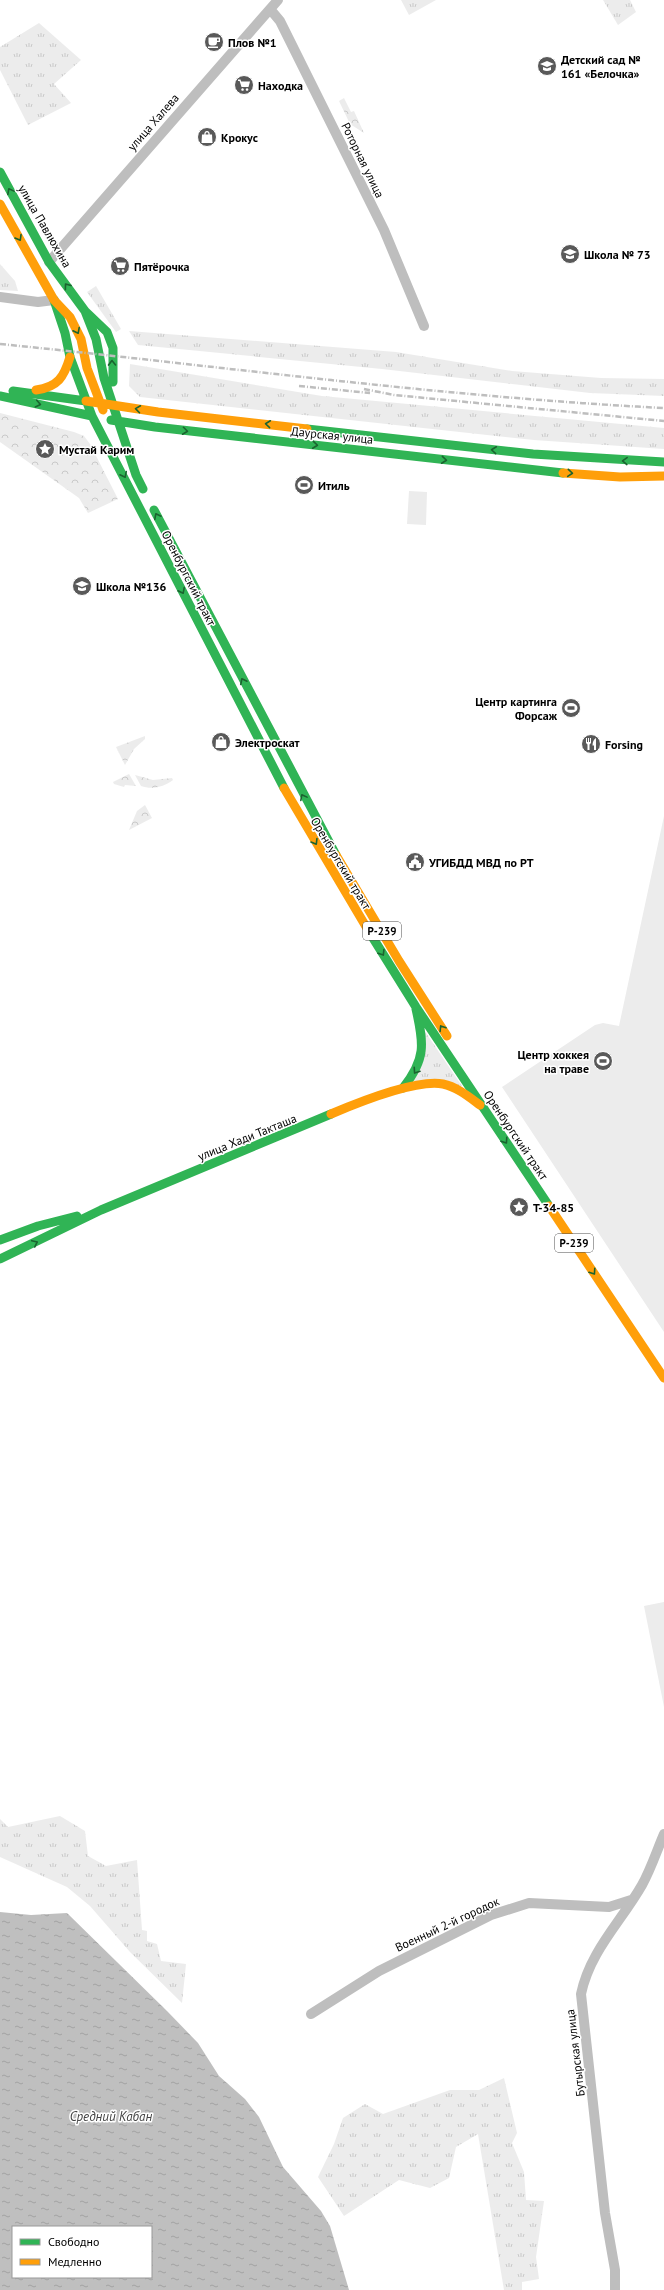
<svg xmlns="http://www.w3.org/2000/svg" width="664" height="2290" font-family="'PT Sans',sans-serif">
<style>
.grass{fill:url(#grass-tufts)}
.park{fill:url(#park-crowns)}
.pitch{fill:#ececec}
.water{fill:url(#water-ripples);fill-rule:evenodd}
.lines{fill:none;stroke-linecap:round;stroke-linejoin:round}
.street{stroke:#bebebe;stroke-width:10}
.fast{stroke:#30b455;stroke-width:9}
.slow{stroke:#ff9f0a;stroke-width:9}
.rail{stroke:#bebebe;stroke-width:2.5;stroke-dasharray:6 2 1 2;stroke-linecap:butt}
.oneway{stroke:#1a632f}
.labels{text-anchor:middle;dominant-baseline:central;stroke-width:3;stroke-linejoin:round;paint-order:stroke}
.shield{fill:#fff;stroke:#4c4c4c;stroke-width:1}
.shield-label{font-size:11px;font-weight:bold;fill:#000}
.poi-label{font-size:12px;font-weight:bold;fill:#000;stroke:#fff;text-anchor:start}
.street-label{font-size:12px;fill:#000;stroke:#fff}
.water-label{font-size:13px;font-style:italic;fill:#444;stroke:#fff}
</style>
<defs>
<pattern id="grass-tufts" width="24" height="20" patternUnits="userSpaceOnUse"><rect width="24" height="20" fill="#ececec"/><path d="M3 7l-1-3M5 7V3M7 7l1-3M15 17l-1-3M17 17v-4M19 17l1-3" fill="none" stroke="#c9c9c9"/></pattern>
<pattern id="park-crowns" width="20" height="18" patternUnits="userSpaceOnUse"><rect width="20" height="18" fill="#ececec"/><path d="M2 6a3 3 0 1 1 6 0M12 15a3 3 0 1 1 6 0" fill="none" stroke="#c9c9c9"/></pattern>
<pattern id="water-ripples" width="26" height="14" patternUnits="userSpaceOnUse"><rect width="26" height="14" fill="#bfbfbf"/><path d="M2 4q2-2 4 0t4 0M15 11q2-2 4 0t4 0" fill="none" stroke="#a2a2a2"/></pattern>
</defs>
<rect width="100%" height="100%" fill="#fff"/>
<path class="grass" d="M 401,0 L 436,0 L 409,15 Z
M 603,0 L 630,0 L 636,12 L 618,25 Z
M 39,23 L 81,60 L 54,84 L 71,103 L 28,125 L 0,70 L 0,47 Z
M 0,264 L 15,281 L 18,291 L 0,290 Z
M 96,286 L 121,329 L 116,332 L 87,292 Z
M 129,331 L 396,352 L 512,371 L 601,378 L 664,379 L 664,396 L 590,393 L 382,369 L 138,345 Z
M 130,364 L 322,396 L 664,428 L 664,449 L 534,440 L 140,397 L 129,386 Z
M 424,1030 L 462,1086 L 412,1081 Z
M 60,1816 L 85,1831 L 88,1856 L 106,1866 L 137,1860 L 142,1930 L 147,1931 L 147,1941 L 157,1944 L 161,1961 L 186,1964 L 182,2003 L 130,1952 L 90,1906 L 67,1887 L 0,1857 L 0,1819 L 8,1827 Z
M 504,2078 L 517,2133 L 512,2143 L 524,2172 L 526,2200 L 544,2201 L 536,2257 L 539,2279 L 522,2282 L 522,2290 L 504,2290 L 478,2134 L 456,2147 L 449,2178 L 430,2188 L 399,2180 L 344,2216 L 318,2177 L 334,2144 L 343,2118 L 365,2104 L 383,2114 L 450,2090 L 479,2090 Z"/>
<path class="park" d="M 344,98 L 351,112 L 354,111 L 364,133 L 350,124 L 339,101 Z
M 0,413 L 74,432 L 84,436 L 90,444 L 118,499 L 88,513 L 79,498 L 0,442 Z
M 145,736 L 145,739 L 134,749 L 125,765 L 116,747 Z
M 129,774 L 136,786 L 125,785 L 124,787 L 114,784 L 113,782 Z
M 135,775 L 153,780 L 172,778 L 173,780 C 164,787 152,790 141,786 Z
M 145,805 L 152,818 L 129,830 L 137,811 Z"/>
<path class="pitch" d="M 409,491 L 427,492 L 426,525 L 407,524 Z
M 664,816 L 664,1332 L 502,1087 L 595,1025 L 603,1023 L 619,1026 Z
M 664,1602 L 664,1707 L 644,1606 Z"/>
<path class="water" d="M 0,1912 L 31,1915 L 67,1913 L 167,2011 L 198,2043 L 219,2076 L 245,2099 L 259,2117 L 283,2167 L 321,2211 L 330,2226 L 349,2290 L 0,2290 ZM 13,2227 L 151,2227 L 151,2277 L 13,2277 Z"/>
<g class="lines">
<path class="street" d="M 270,9 L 280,21 L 384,230 L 424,326
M 49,262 L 278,0
M 0,297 L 38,302 L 54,300
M 311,2014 L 379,1971 L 491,1915 L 529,1903 L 609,1907 L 631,1900
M 615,2290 L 615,2270 L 605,2213 L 581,1994 C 590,1951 621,1922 642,1885 C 651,1869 657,1850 664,1834"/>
<path class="fast" d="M 0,172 L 49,262 L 85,311 L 107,332 L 113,348 L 113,382
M 54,300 L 65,333 L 70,357 L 92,416 L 284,788
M 85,311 L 96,339 L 104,378 L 136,475 L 143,489
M 13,391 L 86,401
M 0,396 L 92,416
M 111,420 L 155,427 L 563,473
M 307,429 L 533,454 L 664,462
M 154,510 L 336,855
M 368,930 L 416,1007 L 549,1206
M 403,1088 C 426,1059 424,1044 416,1009
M 0,1240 L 38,1226 L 77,1216
M 0,1259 L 101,1210 L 331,1114"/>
<path class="slow" d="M 0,204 L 54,300 L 70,317 L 81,339 L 87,368 L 103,410
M 36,390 C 58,387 64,377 70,357
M 86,401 L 158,412 L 307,429
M 563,473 L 620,477 L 664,476
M 284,788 L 368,930
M 336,855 L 399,961 L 447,1036
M 331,1114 C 357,1103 416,1079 443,1084 C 457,1087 469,1097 480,1105
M 549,1206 L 664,1378"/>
<path class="rail" d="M 0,344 C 221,366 442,397 664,408
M 299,386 L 370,393
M 364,389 L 394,395 L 664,421"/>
</g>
<defs><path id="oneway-chevron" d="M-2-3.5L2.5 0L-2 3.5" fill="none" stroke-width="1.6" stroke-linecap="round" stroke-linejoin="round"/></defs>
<g class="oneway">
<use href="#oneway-chevron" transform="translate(10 191) rotate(-118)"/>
<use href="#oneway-chevron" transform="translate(19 238) rotate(60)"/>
<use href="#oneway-chevron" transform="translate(67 286) rotate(-126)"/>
<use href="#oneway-chevron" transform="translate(77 331) rotate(63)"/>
<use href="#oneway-chevron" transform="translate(112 363) rotate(-91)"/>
<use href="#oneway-chevron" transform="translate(38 404) rotate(12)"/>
<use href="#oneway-chevron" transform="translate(138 409) rotate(-172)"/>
<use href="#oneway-chevron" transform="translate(268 424) rotate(-174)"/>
<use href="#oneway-chevron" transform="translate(185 431) rotate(7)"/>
<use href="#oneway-chevron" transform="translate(315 445) rotate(6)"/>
<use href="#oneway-chevron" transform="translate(494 450) rotate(-174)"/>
<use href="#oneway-chevron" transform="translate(444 460) rotate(6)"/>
<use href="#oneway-chevron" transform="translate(625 461) rotate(-178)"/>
<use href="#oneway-chevron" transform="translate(570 473) rotate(5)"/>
<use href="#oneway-chevron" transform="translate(124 475) rotate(63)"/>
<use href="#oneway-chevron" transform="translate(157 516) rotate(-117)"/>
<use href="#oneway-chevron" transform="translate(182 591) rotate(63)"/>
<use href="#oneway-chevron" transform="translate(243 681) rotate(-117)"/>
<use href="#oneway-chevron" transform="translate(303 797) rotate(-118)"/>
<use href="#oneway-chevron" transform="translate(315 842) rotate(59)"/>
<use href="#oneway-chevron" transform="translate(382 953) rotate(58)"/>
<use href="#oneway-chevron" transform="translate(442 1028) rotate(-122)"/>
<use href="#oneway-chevron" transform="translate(416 1071) rotate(124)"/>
<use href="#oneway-chevron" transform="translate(505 1141) rotate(56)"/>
<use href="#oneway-chevron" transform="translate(35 1243) rotate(-25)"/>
<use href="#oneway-chevron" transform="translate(593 1272) rotate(56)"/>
</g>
<defs>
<g id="cafe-disc" transform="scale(1)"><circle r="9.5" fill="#595959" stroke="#fff"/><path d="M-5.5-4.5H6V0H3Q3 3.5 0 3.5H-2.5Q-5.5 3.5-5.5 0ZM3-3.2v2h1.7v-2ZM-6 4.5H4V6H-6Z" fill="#fff"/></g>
<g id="school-disc" transform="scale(1)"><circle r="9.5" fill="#595959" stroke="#fff"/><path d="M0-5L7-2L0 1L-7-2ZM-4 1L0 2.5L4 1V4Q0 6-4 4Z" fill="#fff"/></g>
<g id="supermarket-disc" transform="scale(1)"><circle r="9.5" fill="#595959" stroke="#fff"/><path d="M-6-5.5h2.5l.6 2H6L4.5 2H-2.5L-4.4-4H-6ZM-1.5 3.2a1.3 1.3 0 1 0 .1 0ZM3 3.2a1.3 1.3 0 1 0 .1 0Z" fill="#fff"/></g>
<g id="shop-disc" transform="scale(1)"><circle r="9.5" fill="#595959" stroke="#fff"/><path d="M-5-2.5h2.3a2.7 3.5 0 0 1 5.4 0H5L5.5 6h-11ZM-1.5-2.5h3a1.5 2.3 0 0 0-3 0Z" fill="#fff"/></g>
<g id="sight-disc" transform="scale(1)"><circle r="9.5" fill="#595959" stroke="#fff"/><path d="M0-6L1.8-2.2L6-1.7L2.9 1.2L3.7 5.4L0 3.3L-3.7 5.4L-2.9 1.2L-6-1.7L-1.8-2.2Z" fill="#fff"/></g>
<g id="stadium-disc" transform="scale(1)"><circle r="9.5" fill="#595959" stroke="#fff"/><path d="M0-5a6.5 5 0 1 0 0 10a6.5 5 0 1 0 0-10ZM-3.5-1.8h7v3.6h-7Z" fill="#fff"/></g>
<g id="restaurant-disc" transform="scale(1)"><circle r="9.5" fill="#595959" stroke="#fff"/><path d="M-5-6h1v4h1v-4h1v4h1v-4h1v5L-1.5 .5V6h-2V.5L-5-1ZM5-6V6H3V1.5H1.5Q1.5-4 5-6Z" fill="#fff"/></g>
<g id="civic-disc" transform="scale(1)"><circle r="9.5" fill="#595959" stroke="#fff"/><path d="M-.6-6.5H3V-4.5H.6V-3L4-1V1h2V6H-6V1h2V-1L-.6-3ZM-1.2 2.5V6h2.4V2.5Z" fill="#fff"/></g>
</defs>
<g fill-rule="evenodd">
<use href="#cafe-disc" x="214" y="42"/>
<use href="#school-disc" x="547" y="66"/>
<use href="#supermarket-disc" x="244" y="85"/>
<use href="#shop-disc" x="207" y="137"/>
<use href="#school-disc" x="570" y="254"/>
<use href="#supermarket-disc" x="120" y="266"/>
<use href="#sight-disc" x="45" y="449"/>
<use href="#stadium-disc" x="304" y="485"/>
<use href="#school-disc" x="82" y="586"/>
<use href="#stadium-disc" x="571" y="708"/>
<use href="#shop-disc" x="221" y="742"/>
<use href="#restaurant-disc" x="591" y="744"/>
<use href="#civic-disc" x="415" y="862"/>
<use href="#stadium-disc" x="603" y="1061"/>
<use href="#sight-disc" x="519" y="1207"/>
</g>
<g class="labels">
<g class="shield">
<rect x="363" y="922" width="38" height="18" rx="3"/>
<rect x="555" y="1234" width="38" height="18" rx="3"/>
</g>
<g class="shield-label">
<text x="382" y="931">Р-239</text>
<text x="574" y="1243">Р-239</text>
</g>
<g class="poi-label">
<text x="228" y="42">Плов №1</text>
<text x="561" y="59">Детский сад №<tspan x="561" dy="14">161 «Белочка»</tspan></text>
<text x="258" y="85">Находка</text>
<text x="221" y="137">Крокус</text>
<text x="584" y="254">Школа № 73</text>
<text x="134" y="266">Пятёрочка</text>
<text x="59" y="449">Мустай Карим</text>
<text x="318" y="485">Итиль</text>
<text x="96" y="586">Школа №136</text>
<text x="557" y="701" text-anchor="end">Центр картинга<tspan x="557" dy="14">Форсаж</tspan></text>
<text x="235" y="742">Электроскат</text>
<text x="605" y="744">Forsing</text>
<text x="429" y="862">УГИБДД МВД по РТ</text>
<text x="589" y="1054" text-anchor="end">Центр хоккея<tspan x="589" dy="14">на траве</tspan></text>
<text x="533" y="1207">T-34-85</text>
</g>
<g class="street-label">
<text transform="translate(153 122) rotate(-49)">улица Халева</text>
<text transform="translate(363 160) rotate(64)">Роторная улица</text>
<text transform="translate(45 226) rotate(60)">улица Павлюхина</text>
<text transform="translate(332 435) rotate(6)">Даурская улица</text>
<text transform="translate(189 578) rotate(63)">Оренбургский тракт</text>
<text transform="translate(341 863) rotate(59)">Оренбургский тракт</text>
<text transform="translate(516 1135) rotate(56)">Оренбургский тракт</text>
<text transform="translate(247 1137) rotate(-22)">улица Хади Такташа</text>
<text transform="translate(447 1924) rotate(-25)">Военный 2-й городок</text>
<text transform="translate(575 2053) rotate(-97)">Бутырская улица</text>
</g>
<g class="water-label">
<text x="111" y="2116">Средний Кабан</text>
</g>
</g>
<rect x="12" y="2226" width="140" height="52" fill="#ffffff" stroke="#999999"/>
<rect x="20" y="2239" width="20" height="6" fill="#30b455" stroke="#999999"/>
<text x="48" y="2246" font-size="12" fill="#000000">Свободно</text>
<rect x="20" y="2259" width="20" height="6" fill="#ff9f0a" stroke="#999999"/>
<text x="48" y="2266" font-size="12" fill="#000000">Медленно</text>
</svg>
